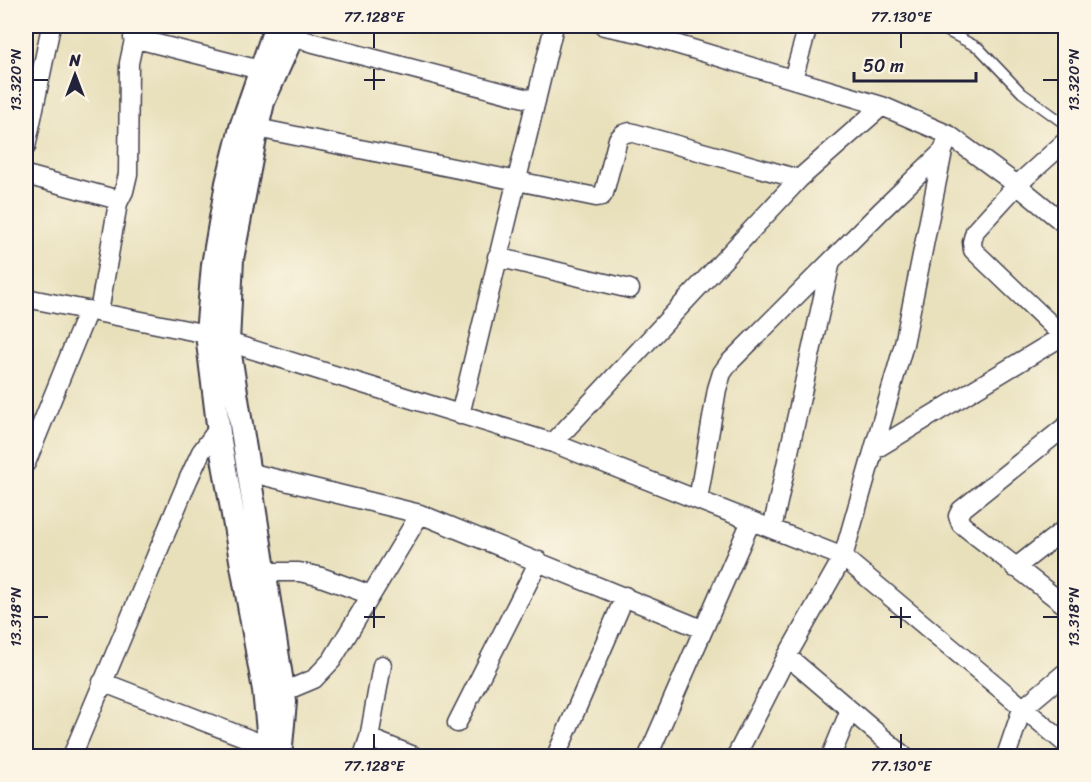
<svg xmlns="http://www.w3.org/2000/svg" width="1091" height="782" font-family="Sriracha,sans-serif">
<style>
.lines{fill:none;stroke-linecap:round;stroke-linejoin:round}
.service-casing{stroke:#403e4e;stroke-width:12}
.minor-casing{stroke:#403e4e;stroke-width:21}
.tertiary-casing{stroke:#403e4e;stroke-width:26}
.service{stroke:#fff;stroke-width:9}
.minor{stroke:#fff;stroke-width:18}
.tertiary{stroke:#fff;stroke-width:22}
.ticks{fill:none;stroke:#22223b;stroke-width:2}
.neatline{fill:none;stroke:#22223b;stroke-width:2}
.ticks-label{font-size:15px;text-anchor:middle;fill:#22223b}
</style>
<rect width="100%" height="100%" fill="#fcf5e5"/>
<filter id="ink" filterUnits="userSpaceOnUse"><feTurbulence type="fractalNoise" baseFrequency=".0167" numOctaves="2"/><feDisplacementMap in="SourceGraphic" scale="12" xChannelSelector="R" yChannelSelector="G"/><feConvolveMatrix kernelMatrix="1 2 1 2 8 2 1 2 1" color-interpolation-filters="sRGB"/></filter>
<filter id="wash" filterUnits="userSpaceOnUse"><feTurbulence type="fractalNoise" baseFrequency=".008" numOctaves="4" result="noise"/><feDisplacementMap in="SourceGraphic" scale="24" xChannelSelector="R" yChannelSelector="G"/><feGaussianBlur stdDeviation="1.35" result="paint"/><feColorMatrix in="noise" values="0 0 0 0 0 0 0 0 0 0 0 0 0 0 0 0 0 1.4 0 .05"/><feComposite in="paint" operator="in"/></filter>
<g filter="url(#wash)">
<rect width="100%" height="100%" fill="#e8e0bb"/>
</g>
<g filter="url(#ink)">
<g class="lines">
<g class="service-casing">
<path id="service" d="M 937,26 L 979,48 L 1022,93 L 1066,125"/>
</g>
<g class="minor-casing">
<path id="minor" d="M 604,26 L 639,33 L 882,106 L 949,135 L 1017,185 L 1066,225
M 291,37 L 536,101
M 133,38 L 260,70
M 793,79 L 808,26
M 257,128 L 596,197 L 602,196 L 604,193 L 618,139 L 623,134 L 630,132 L 799,179
M 26,147 L 51,26
M 26,175 L 115,199 L 118,203 L 99,312
M 118,203 L 124,191 L 128,174 L 129,63 L 137,26
M 497,257 L 630,289
M 26,298 L 207,334 L 228,342 L 553,443 L 843,557 L 1066,744
M 1063,336 L 973,250 L 972,242 L 975,231 L 1017,185 L 1066,141
M 460,415 L 554,26
M 1066,426 L 961,510 L 958,516 L 961,524 L 1066,606
M 553,443 L 799,179 L 882,106
M 874,450 L 1066,334
M 26,463 L 88,310
M 248,472 L 420,514 L 702,629
M 698,500 L 717,389 L 722,373 L 729,363 L 881,211 L 943,151
M 772,529 L 831,261
M 1015,568 L 1066,528
M 264,572 L 299,572 L 318,576 L 371,595
M 787,656 L 904,756
M 102,682 L 267,746
M 283,692 L 314,679 L 332,660 L 420,514
M 457,723 L 539,561
M 369,738 L 414,756
M 72,756 L 188,480 L 201,452 L 218,429
M 363,756 L 369,738 L 382,665
M 556,756 L 625,596
M 648,756 L 751,521
M 736,756 L 787,656 L 843,557 L 904,344 L 943,151 L 949,135
M 831,756 L 850,710
M 1006,756 L 1022,709 L 1066,672"/>
</g>
<g class="tertiary-casing">
<path id="tertiary" d="M 266,755 L 268,731 L 264,690 L 220,441 L 207,334 L 213,265 L 227,183 L 242,124 L 276,26
M 280,756 L 285,702 L 228,342 L 232,259 L 257,128 L 263,102 L 297,26"/>
</g>
<use href="#service" class="service"/>
<use href="#minor" class="minor"/>
<use href="#tertiary" class="tertiary"/>
</g>
</g>
<path class="ticks" d="M 374,33 L 374,48M 901,33 L 901,48M 374,69 L 374,90M 33,80 L 48,80M 364,80 L 385,80M 1043,80 L 1058,80M 374,607 L 374,628M 901,607 L 901,628M 33,617 L 48,617M 364,617 L 385,617M 890,617 L 911,617M 1043,617 L 1058,617M 374,734 L 374,749M 901,734 L 901,749"/>
<rect width="1091" height="782" fill="none" stroke="#fcf5e5" stroke-width="66"/>
<g transform="translate(75 75)" stroke="#fcf5e5" stroke-width="4.5" paint-order="stroke">
<path d="M0-4.5L10 22L0 15L-10 22Z" fill="#22223b"/>
<text y="-9" font-size="16" font-weight="bold" text-anchor="middle" fill="#22223b">N</text>
</g>
<path d="M854 72v9h122v-9" fill="none" stroke="#22223b" stroke-width="3"/>
<text x="863" y="72" font-size="18" fill="#22223b" stroke="#fcf5e5" stroke-width="4.5" paint-order="stroke">50 m</text>
<rect x="33" y="33" width="1025" height="716" class="neatline"/>
<g class="ticks-label">
<text x="374" y="22">77.128°E</text>
<text x="901" y="22">77.130°E</text>
<text transform="translate(16 80) rotate(-90)" y="5">13.320°N</text>
<text transform="translate(1074 80) rotate(-90)" y="5">13.320°N</text>
<text transform="translate(16 617) rotate(-90)" y="5">13.318°N</text>
<text transform="translate(1074 617) rotate(-90)" y="5">13.318°N</text>
<text x="374" y="771">77.128°E</text>
<text x="901" y="771">77.130°E</text>
</g>
</svg>
